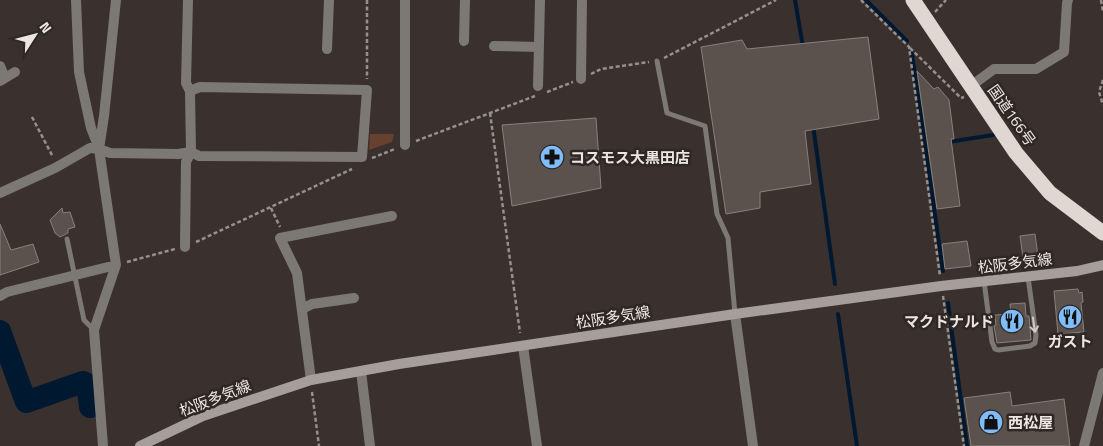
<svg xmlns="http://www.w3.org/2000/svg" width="1103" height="446" font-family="'Titillium Web','Noto Sans JP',sans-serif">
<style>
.green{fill:#67402e}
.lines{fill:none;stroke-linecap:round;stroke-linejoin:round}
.stream{stroke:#001931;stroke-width:4}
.river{stroke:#001931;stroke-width:22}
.building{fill:#5b524e;stroke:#89807b}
.path{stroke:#97908d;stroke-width:2.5;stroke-dasharray:4 2.5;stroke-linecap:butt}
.lane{stroke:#7c7876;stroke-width:5}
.street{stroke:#7c7876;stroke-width:10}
.secondary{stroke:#a59e9b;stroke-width:10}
.highway{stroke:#e1d7d2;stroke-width:15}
.oneway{stroke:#cfcac8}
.labels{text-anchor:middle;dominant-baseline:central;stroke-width:5;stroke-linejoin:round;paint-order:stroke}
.street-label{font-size:15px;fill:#ebe6e3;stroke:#2f2724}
.poi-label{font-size:15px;font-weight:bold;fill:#ebe6e3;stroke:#2f2724;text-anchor:start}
</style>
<rect width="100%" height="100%" fill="#3a312e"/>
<path class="green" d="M 370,134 L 394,134 L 392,142 L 369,150 Z"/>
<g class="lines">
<path class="stream" d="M 795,0 L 803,47
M 866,0 L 907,41
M 912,54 L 943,271
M 813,125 L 835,284
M 948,142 L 993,135
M 948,303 L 967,446
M 838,314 L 857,446"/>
<path class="river" d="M 0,331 L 26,402 L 83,382 L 87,384 L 90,407"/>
</g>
<path class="building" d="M 868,37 L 879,119 L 805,131 L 811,184 L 760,192 L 760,208 L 726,214 L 701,47 L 742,40 L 747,49 Z
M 917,71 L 934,89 L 938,87 L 949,100 L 954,139 L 951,139 L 960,206 L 937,209 Z
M 596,118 L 601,188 L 512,206 L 502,125 Z
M 62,208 L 63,213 L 70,212 L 75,227 L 68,229 L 68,233 L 60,237 L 55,233 L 50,220 Z
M 0,224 L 11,250 L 33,244 L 39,262 L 0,275 Z
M 1035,234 L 1038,256 L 1023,258 L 1020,236 Z
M 967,241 L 971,266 L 945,269 L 942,244 Z
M 1078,289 L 1079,293 L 1082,292 L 1083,302 L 1081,303 L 1084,332 L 1058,334 L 1054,291 Z
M 1025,303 L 1026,316 L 1029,316 L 1031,340 L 997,343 L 994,326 L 996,325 L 995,315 L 1011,314 L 1010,304 Z
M 1010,392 L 1012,406 L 1064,399 L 1070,446 L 971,446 L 964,398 Z"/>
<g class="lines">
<path class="path" d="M 367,0 L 367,79
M 861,0 L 909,47 L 940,276
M 1101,0 L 1103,12
M 935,12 L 946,0
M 910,48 L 961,98 L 964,97
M 664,58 L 776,0
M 591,74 L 601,69 L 649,62
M 1103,80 L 1099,92 L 1103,105
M 547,92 L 573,82
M 490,113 L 520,333
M 32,117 L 53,157
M 416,141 L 535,96
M 372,158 L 395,149
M 271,208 L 280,227
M 196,242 L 352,169
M 127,262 L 175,249
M 943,296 L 964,446
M 312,392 L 319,446"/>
<path class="lane" d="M 657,61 L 667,113 L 705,126 L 717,214 L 728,238 L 735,314
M 67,239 L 84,320 L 94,330
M 984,281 L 992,342 L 995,349 L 998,350 L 1030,346 L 1035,343 L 1036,335 L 1028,277"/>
<path class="street" d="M 76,0 L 79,72 L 91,128 L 99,148
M 464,41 L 465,0
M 494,46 L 539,47
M 327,49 L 329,0
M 0,66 L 5,78
M 581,79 L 582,0
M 0,81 L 15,72
M 538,86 L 540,0
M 971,86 L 994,69 L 1036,69 L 1064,52 L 1067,3 L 1068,0
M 405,145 L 405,0
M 0,193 L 55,168 L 90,148 L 99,149 L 110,153 L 178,154 L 191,152 L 190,91 L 186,83 L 188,0
M 185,247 L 186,162 L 191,152 L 199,156 L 362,157 L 367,90 L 200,87 L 190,91
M 0,296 L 7,292 L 116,265
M 302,309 L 312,304 L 354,298
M 735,314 L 753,446
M 523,346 L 537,446
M 361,371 L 370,446
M 311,380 L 297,273 L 280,238 L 392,216
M 103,446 L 94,330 L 116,265 L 99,149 L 104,116 L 116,0
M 1084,446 L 1103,373"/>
<path class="secondary" d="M 140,446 L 203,416 L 311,380 L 399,364 L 735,314 L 941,286 L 1077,271 L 1103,265"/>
<path class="highway" d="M 913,0 L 1016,153 L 1050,193 L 1103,233"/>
</g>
<defs><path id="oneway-shaft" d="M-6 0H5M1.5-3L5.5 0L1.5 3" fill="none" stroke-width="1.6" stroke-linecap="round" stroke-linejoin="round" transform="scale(1.25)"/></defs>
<use class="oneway" href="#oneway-shaft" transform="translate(1034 325) rotate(82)"/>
<defs>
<g id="pharmacy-disc" transform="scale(1.25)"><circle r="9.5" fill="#7ebdf9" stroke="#2f2724"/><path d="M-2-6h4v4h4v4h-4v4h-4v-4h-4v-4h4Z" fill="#111"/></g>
<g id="restaurant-disc" transform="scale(1.25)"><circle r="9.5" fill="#7ebdf9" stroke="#2f2724"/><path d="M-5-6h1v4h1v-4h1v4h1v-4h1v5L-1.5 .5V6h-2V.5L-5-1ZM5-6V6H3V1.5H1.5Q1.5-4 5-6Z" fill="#111"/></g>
<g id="shop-disc" transform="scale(1.25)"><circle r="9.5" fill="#7ebdf9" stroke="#2f2724"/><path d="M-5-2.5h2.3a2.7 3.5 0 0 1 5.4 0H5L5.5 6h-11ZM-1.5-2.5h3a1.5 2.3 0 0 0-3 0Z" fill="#111"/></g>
</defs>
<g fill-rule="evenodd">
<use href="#pharmacy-disc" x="552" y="157"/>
<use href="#restaurant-disc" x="1070" y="317"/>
<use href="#restaurant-disc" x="1012" y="321"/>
<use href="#shop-disc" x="991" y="422"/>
</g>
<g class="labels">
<g class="street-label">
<text transform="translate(1012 115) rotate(55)">国道166号</text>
<text transform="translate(1015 263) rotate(-7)">松阪多気線</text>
<text transform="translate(613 317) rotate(-9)">松阪多気線</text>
<text transform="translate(215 398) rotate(-21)">松阪多気線</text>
</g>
<g class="poi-label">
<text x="570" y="157">コスモス大黒田店</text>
<text x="994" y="321" text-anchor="end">マクドナルド</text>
<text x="1070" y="341" text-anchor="middle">ガスト</text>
<text x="1008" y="422">西松屋</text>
</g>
</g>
<g transform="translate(35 35) rotate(54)" stroke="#2f2724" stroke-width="4" paint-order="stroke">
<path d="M0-4L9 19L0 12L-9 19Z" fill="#ebe6e3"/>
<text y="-8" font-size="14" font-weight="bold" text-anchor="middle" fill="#ebe6e3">N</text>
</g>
</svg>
